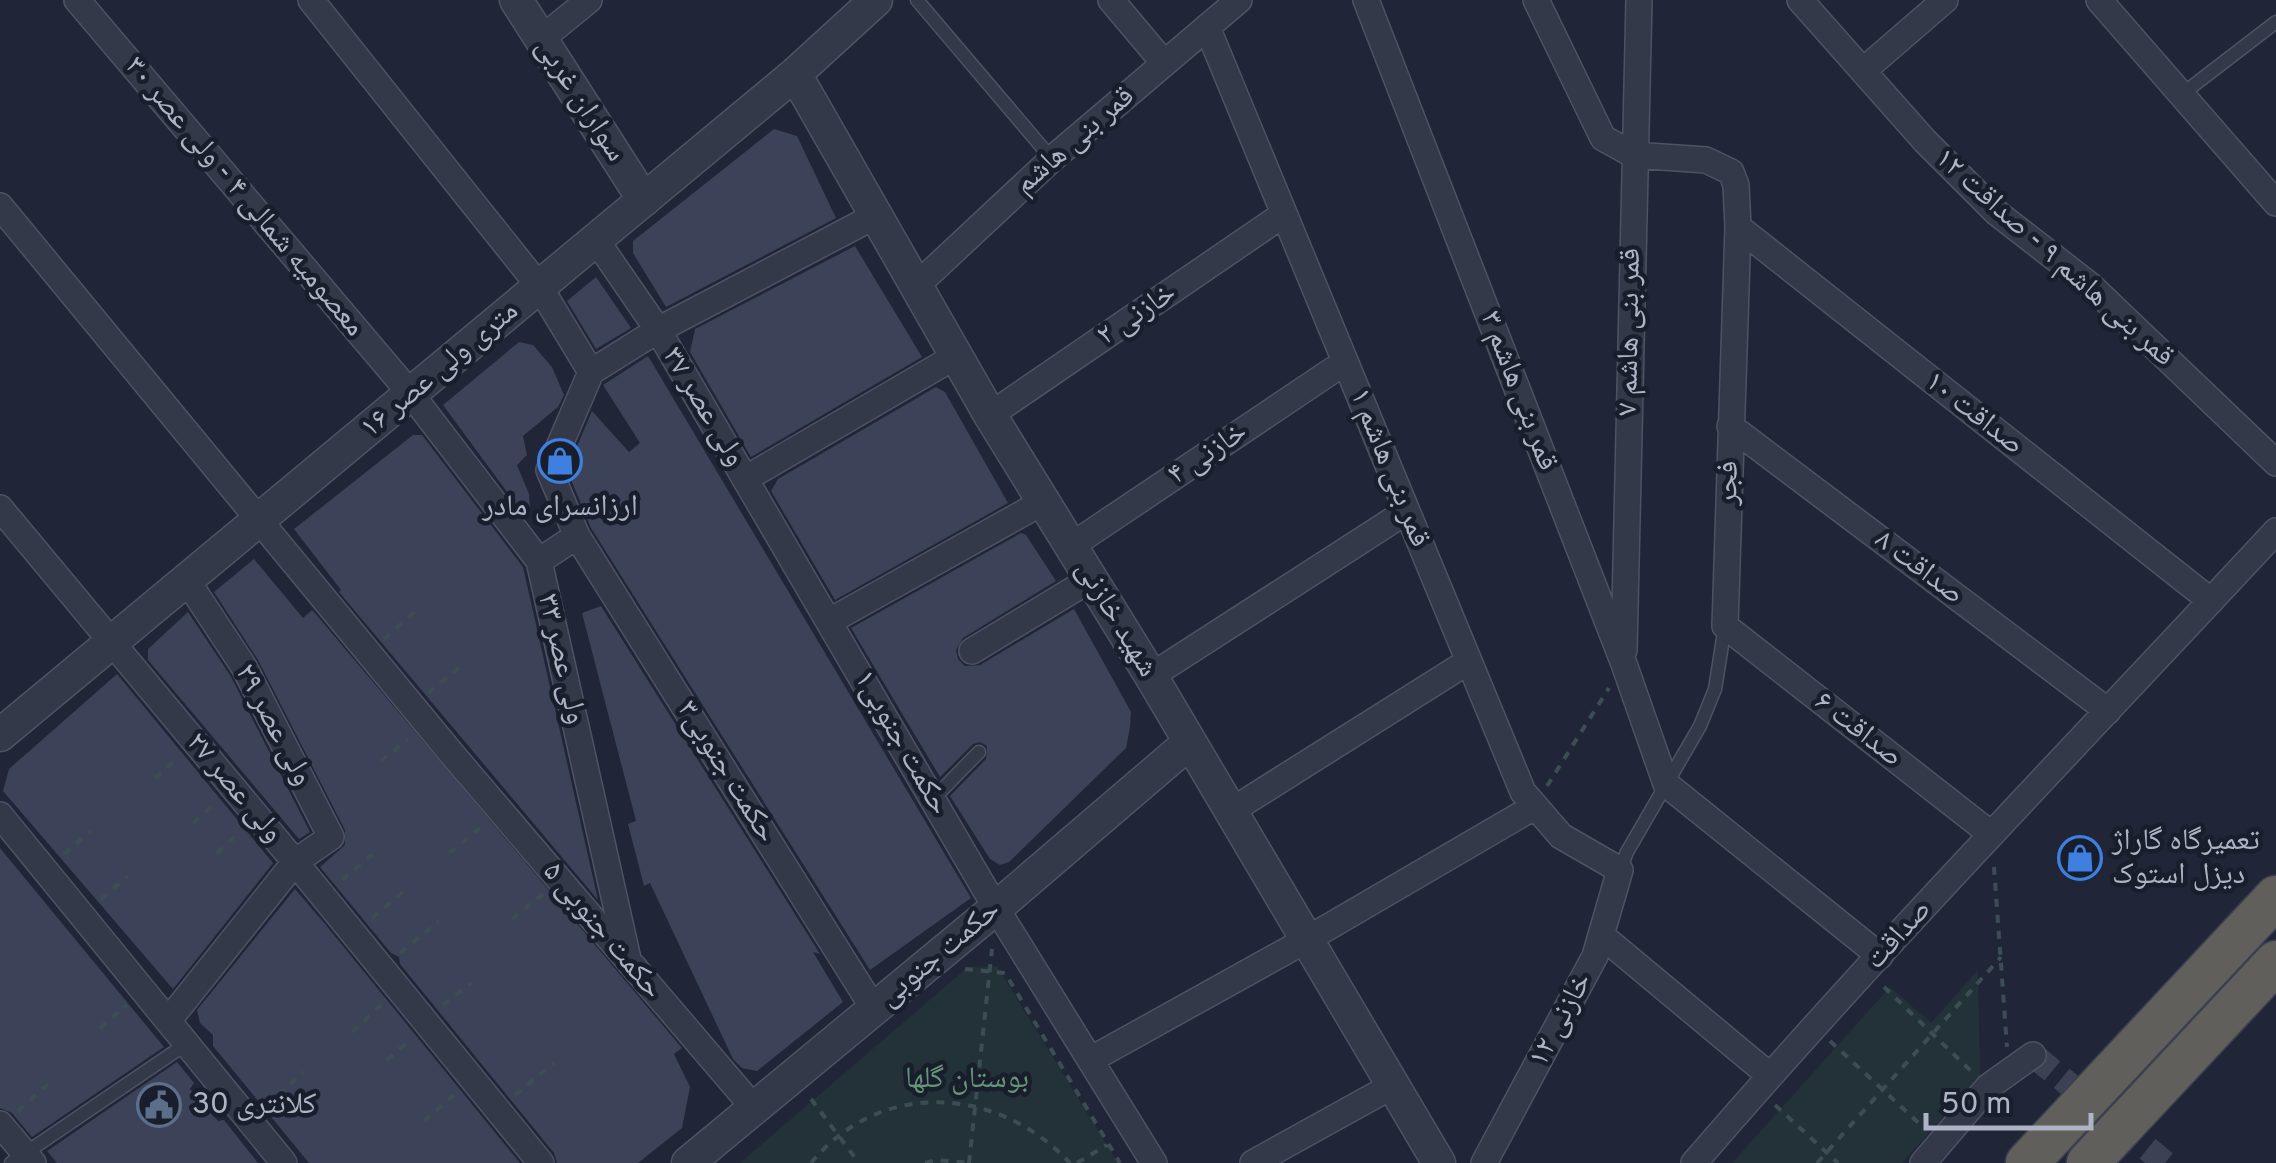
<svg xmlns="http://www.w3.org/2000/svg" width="2276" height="1163" font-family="Overpass,'Noto Naskh Arabic',sans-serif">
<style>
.green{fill:#223238}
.building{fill:#3c4358}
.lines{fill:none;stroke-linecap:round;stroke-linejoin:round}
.minor-tunnel{stroke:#3c4253;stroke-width:25;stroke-dasharray:25 12;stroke-linecap:butt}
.service-casing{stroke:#4e5363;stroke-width:15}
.minor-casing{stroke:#4e5363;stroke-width:28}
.tertiary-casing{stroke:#4e5363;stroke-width:35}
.trunk-casing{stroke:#3b404f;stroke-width:45}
.path{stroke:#3c4e53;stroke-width:4;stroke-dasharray:8 8;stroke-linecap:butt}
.service{stroke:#333948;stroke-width:12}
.minor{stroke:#333948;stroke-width:25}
.tertiary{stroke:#333948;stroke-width:32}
.trunk{stroke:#605f5c;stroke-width:42}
.labels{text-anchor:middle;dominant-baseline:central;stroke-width:9;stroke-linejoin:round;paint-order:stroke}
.street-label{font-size:30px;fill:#aeb3c5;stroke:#191e2c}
.poi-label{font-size:30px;fill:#aeb3c5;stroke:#191e2c;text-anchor:start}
.park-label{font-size:30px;fill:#659578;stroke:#191e2c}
</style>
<rect width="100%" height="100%" fill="#202637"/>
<path class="green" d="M 997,966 L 1118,1163 L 740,1163 L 968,967 Z
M 1978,970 L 1980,1075 L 1902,1163 L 1732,1163 L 1890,987 L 1931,1023 Z"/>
<path class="building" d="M 774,129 L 797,136 L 836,218 L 666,307 L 633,253 L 633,241 Z
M 855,246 L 922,357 L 751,457 L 690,352 L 695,329 Z
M 596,277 L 631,328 L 596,349 L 567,301 Z
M 519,342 L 533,345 L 552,367 L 564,395 L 558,407 L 523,436 L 527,455 L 517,465 L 529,494 L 530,509 L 524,515 L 443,405 Z
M 648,356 L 971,898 L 870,970 L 591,528 L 567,470 L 592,411 L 629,452 L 640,443 L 603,385 Z
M 936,387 L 945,392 L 1008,503 L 835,600 L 771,491 L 778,479 Z
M 413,435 L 422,435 L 523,567 L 598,900 L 339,592 L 341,590 L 294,529 Z
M 1021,533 L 1026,535 L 1056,581 L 963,638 L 956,650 L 958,659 L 965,666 L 980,665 L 1074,609 L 1131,712 L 1130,727 L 1126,748 L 1009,862 L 1000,865 L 990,859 L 950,796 L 986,759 L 987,746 L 980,742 L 973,744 L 940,777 L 851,628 Z
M 254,559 L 303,618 L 312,610 L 314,612 L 682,1048 L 674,1054 L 690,1087 L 682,1128 L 638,1163 L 557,1163 L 554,1153 L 400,964 L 399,957 L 391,953 L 320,867 L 345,845 L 345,830 L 258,660 L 214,592 Z
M 601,606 L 820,954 L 813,952 L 843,1002 L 757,1071 L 742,1068 L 733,1059 L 650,883 L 644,886 L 628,824 L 636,821 L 582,613 Z
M 188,612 L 230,675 L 310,832 L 299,839 L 148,660 L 148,649 Z
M 117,674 L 273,863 L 173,989 L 3,791 L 9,769 Z
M 0,848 L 164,1047 L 32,1137 L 12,1113 L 0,1108 Z
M 295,889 L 325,924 L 520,1163 L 309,1163 L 227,1063 L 213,1046 L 213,1035 L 200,1023 L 197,1010 Z
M 177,1062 L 194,1083 L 190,1089 L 218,1121 L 224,1120 L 258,1163 L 57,1163 L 47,1151 Z"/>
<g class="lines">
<path class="minor-tunnel" d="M 2033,1055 L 2165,1163"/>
<g class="service-casing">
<path id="service" d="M 917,0 L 1052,159
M 2181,95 L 2276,22
M 933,799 L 979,752
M 1620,870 L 1627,852 L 1700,726 L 1715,689 L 1725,626
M 11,1163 L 186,1044"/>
</g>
<g class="minor-casing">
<path id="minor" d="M 77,0 L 411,394 L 539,561 L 628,959
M 311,0 L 539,286 L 591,372 L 549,470 L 577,536 L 539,561
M 1111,0 L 1164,63
M 1366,0 L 1624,664 L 1666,784 L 1880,956
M 1536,0 L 1603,138 L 1634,155 L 1706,160 L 1731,172 L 1736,185 L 1738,227 L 1725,626 L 1991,834
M 1800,0 L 1925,141 L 1997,213 L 2091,286 L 2276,463
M 2099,0 L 2276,203
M 1207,27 L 1523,792 L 1561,836 L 1620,870 L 1595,956 L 1484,1163
M 540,40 L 589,0
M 1864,70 L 1945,0
M 0,206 L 452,754 L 754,1108
M 1738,227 L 2211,601
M 596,240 L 658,330 L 996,908 L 1154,1163
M 915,287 L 1052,159 L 1239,0
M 591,372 L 658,330 L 875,216
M 990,415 L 1284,214
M 1730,426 L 2108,711
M 745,479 L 956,356
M 0,508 L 295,862 L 541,1163
M 577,536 L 874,1009
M 1071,546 L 1345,362
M 830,621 L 1043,502
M 1624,650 L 1639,0
M 972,651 L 1091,579
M 1151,676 L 1407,511
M 1231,811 L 1469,661
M 0,815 L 284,1163
M 1602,936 L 1769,1075
M 168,1021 L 295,862 L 331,837 L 244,667 L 186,579
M 1090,1060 L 1306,940 L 1534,807
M 0,1124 L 33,1163
M 1253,1163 L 1392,1086
M 1694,1163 C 1881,946 2081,741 2276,531
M 1923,1163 L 1988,1087 L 2033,1055"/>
</g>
<g class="tertiary-casing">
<path id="tertiary" d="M 516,0 L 644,200
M 795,74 L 990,415 L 1151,676 L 1439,1163
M 0,735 L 795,74 L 876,0
M 688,1163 L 996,908 L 1190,742"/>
</g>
<g class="trunk-casing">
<path id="trunk" d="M 2027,1163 L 2276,897
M 2088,1163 L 2276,962"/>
</g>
<path class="path" d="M 384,639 L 418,609
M 428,693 L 463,664
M 381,761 L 408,739
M 155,778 L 178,758
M 1547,786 L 1609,688
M 193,823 L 216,803
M 217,853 L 239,833
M 449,853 L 485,824
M 64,854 L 91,831
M 1994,867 L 2007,1047
M 342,880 L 377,851
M 101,899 L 128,876
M 372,918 L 403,892
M 512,919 L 543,894
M 400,953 L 439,921
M 965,969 L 1005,973 L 1120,1163
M 1884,987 L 1971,1071
M 443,1005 L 471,983
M 100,1028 L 127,1005
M 352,1032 L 381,1005
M 1830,1041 L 1922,1126
M 387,1060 L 410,1040
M 515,1095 L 554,1063
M 811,1099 L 859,1163
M 266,1105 L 304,1072
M 1775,1105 L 1838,1163
M 18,1111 L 52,1081
M 424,1121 L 454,1095
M 811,1163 C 881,1078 998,1086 1070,1163
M 925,1163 L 936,1160 L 972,1163
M 969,1163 L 992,949
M 1077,1163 L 1107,1145
M 1817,1163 L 2001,957"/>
<use href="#service" class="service"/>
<use href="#minor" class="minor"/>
<use href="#tertiary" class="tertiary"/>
<use href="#trunk" class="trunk"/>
</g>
<defs>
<g id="shop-ring" transform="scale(2.25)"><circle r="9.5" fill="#191e2c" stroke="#3f7fe0" stroke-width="1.5"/><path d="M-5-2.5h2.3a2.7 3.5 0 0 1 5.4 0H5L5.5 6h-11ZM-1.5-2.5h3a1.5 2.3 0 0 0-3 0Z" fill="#3f7fe0"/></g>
<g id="civic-ring" transform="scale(2.25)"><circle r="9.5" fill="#191e2c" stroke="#5c6f8a" stroke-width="1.5"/><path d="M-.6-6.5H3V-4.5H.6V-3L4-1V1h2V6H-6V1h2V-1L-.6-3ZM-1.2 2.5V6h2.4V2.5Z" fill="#5c6f8a"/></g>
</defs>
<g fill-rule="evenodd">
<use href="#shop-ring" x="560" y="461"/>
<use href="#shop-ring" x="2080" y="858"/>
<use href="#civic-ring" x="159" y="1105"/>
</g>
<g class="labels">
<g class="street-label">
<text transform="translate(580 100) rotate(57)">سواران غربی</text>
<text transform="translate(1075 141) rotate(-41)">قمر بنی هاشم</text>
<text transform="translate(244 197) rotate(50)">معصومیه شمالی ۴ - ولی عصر ۳۰</text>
<text transform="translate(2054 258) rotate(42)">قمر بنی هاشم ۹ - صداقت ۱۲</text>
<text transform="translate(1137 315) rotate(-34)">خازنی ۲</text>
<text transform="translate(1630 332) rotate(-89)">قمر بنی هاشم ۷</text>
<text transform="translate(440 370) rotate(-40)">۱۶ متری ولی عصر</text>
<text transform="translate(1518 391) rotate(69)">قمر بنی هاشم ۳</text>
<text transform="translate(703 407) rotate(59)">ولی عصر ۳۷</text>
<text transform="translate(1974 414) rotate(38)">صداقت ۱۰</text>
<text transform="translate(1208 454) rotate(-34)">خازنی ۴</text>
<text transform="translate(1389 468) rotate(68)">قمر بنی هاشم ۱</text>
<text transform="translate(1729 483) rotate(-89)">فجر</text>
<text transform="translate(1919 568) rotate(37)">صداقت ۸</text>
<text transform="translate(1116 619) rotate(59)">شهید خازنی</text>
<text transform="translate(561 659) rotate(77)">ولی عصر ۳۳</text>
<text transform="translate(273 725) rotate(62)">ولی عصر ۲۹</text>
<text transform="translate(1858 730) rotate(38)">صداقت ۶</text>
<text transform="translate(901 743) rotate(60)">حکمت جنوبی۱</text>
<text transform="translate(726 772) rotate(58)">حکمت جنوبی۳</text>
<text transform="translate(234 788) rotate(50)">ولی عصر ۲۷</text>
<text transform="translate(602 931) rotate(50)">حکمت جنوبی ۵</text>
<text transform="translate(1899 935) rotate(-48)">صداقت</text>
<text transform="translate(940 954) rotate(-40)">حکمت جنوبی</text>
<text transform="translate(1561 1020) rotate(-62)">خازنی ۱۲</text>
</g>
<g class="poi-label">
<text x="560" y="507" text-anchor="middle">ارزانسرای مادر</text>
<text x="2112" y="841">تعمیرگاه گاراژ<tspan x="2112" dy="34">دیزل استوک</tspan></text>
<text x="192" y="1105">کلانتری 30</text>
</g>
<g class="park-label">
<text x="967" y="1079">بوستان گلها</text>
</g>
</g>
<path d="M1926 1113v15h165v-15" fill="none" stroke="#aeb3c5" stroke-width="5"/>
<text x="1941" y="1113" font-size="30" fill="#aeb3c5" stroke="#191e2c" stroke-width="8" paint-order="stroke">50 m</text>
</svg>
